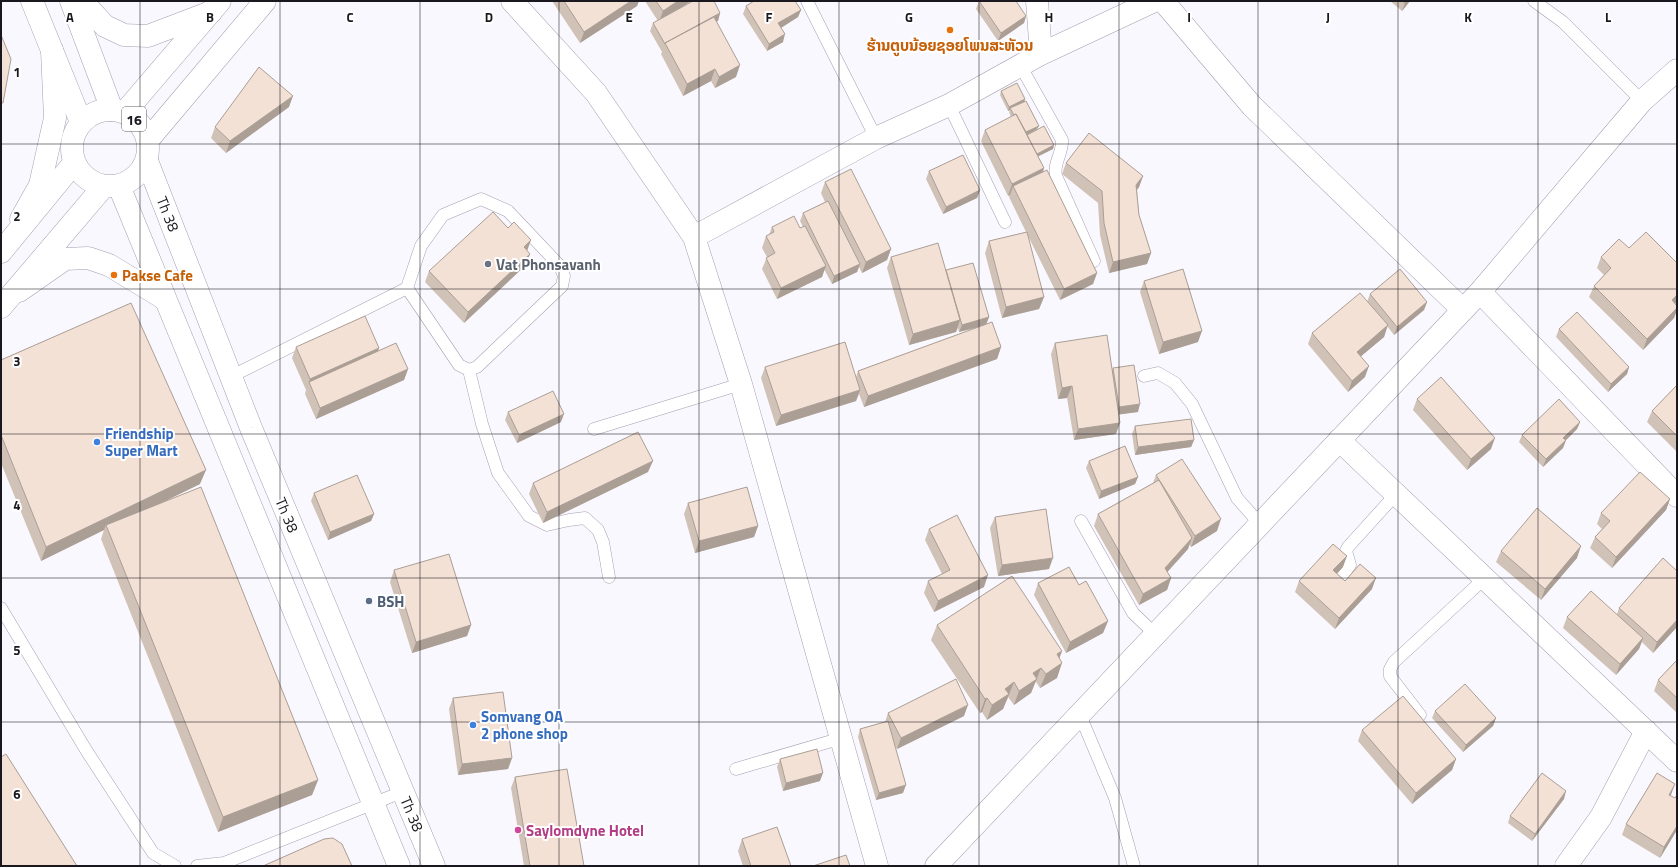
<svg xmlns="http://www.w3.org/2000/svg" width="1678" height="867" font-family="'Titillium Web','Noto Sans Lao',sans-serif">
<style>
.lines{fill:none;stroke-linecap:round;stroke-linejoin:round}
.service-casing{stroke:#a59eb0;stroke-width:13}
.minor-casing{stroke:#a59eb0;stroke-width:23}
.tertiary-casing{stroke:#a59eb0;stroke-width:23}
.primary-casing{stroke:#a59eb0;stroke-width:23}
.trunk-casing{stroke:#a59eb0;stroke-width:23}
.service{stroke:#fff;stroke-width:12}
.minor{stroke:#fff;stroke-width:22}
.tertiary{stroke:#fff;stroke-width:22}
.primary{stroke:#fff;stroke-width:22}
.trunk{stroke:#fff;stroke-width:22}
.wall{fill:#d1c2b7}
.shaded-wall{fill:#aa9e95}
.building{fill:#f3e1d5;stroke:#aa9e95}
.grid{fill:none;stroke:#1a181e;stroke-width:1;stroke-opacity:0.55}
.food-dot{fill:#e8710a;stroke:#fff;stroke-width:1.5}
.worship-dot{fill:#6b7280;stroke:#fff;stroke-width:1.5}
.shop-dot{fill:#3f7fe0;stroke:#fff;stroke-width:1.5}
.service-dot{fill:#5c6f8a;stroke:#fff;stroke-width:1.5}
.hotel-dot{fill:#d1479c;stroke:#fff;stroke-width:1.5}
.labels{text-anchor:middle;dominant-baseline:central;stroke-width:4;stroke-linejoin:round;paint-order:stroke}
.shield{fill:#fff;stroke:#5f5d62;stroke-width:1}
.shield-label{font-size:14px;font-weight:bold;fill:#1a181e}
.food-label{font-size:15px;font-weight:bold;fill:#c56008;stroke:#fff}
.street-label{font-size:15px;fill:#1a181e;stroke:#fff}
.worship-label{font-size:15px;font-weight:bold;fill:#5b616d;stroke:#fff;text-anchor:start}
.shop-label{font-size:15px;font-weight:bold;fill:#366cbe;stroke:#fff;text-anchor:start}
.service-label{font-size:15px;font-weight:bold;fill:#4e5e75;stroke:#fff;text-anchor:start}
.hotel-label{font-size:15px;font-weight:bold;fill:#b23c85;stroke:#fff;text-anchor:start}
.grid-label{font-size:13px;text-anchor:middle;font-weight:bold;fill:#1a181e;stroke:#fff;stroke-width:4;stroke-linejoin:round;paint-order:stroke}
</style>
<rect width="100%" height="100%" fill="#faf8ff"/>
<g class="lines">
<g class="service-casing">
<path id="service" d="M 807,1 L 876,138
M 1534,1 L 1563,22 L 1642,101
M 1020,65 L 1062,140 C 1063,153 1053,163 1056,176 L 1094,261
M 949,105 L 1005,222
M 407,288 L 459,365 L 469,370 L 482,424 L 498,473 L 529,516 L 547,525 L 569,520 L 585,518 L 598,530 L 603,542 L 609,577
M 232,376 L 407,288 L 421,246 L 443,215 L 481,199 L 508,211 L 560,266 L 564,276 L 562,286 L 477,367 L 469,370
M 1144,376 L 1158,373 L 1175,383 L 1192,404 L 1237,498 L 1260,524
M 594,429 L 741,384
M 1081,521 L 1133,613 L 1156,635
M 1339,580 L 1350,565 L 1346,551 L 1348,547 L 1396,494
M 1,608 L 86,750 L 153,853 L 175,866
M 1080,715 L 1115,798 L 1134,866
M 1420,715 L 1390,676 L 1390,669 L 1394,662 L 1485,578
M 736,769 L 842,738
M 197,866 L 224,863 L 402,792"/>
</g>
<g class="minor-casing">
<path id="minor" d="M 512,1 L 596,93 L 694,237
M 1037,1 L 1041,54
M 1163,1 L 1252,106 L 1463,310
M 1480,292 L 1677,496
M 1339,440 L 1677,761
M 877,866 L 741,384 L 694,237 L 876,138 L 949,105 L 1041,54 L 1154,1
M 936,866 L 1480,292 L 1642,101 L 1677,70
M 1566,866 L 1601,817 L 1646,731"/>
</g>
<g class="tertiary-casing">
<path id="tertiary" d="M 32,1 L 81,122
M 71,1 L 112,110
M 147,161 L 251,428 L 434,866
M 119,186 L 399,866"/>
</g>
<g class="primary-casing">
<path id="primary" d="M 82,1 L 105,26 L 124,35 L 148,36 L 211,12
M 21,219 L 40,185 L 55,118 L 52,50
M 19,291 L 65,259 L 88,258 L 109,265 L 165,299"/>
</g>
<g class="trunk-casing">
<path id="trunk" d="M72 148a38 38 0 1 1 76 0a38 38 0 1 1-76 0Z
M 125,112 L 220,1
M 148,140 L 265,1
M 1,252 L 74,163
M 1,307 L 104,186"/>
</g>
<use href="#service" class="service"/>
<use href="#minor" class="minor"/>
<use href="#tertiary" class="tertiary"/>
<use href="#primary" class="primary"/>
<use href="#trunk" class="trunk"/>
</g>
<path class="wall" d="M 552,1 L 639,1 L 637,6 L 580,43 Z
M 645,1 L 691,1 L 680,8 L 720,13 L 718,21 L 716,21 L 736,77 L 715,88 L 711,81 L 683,96 L 661,54 L 662,52 L 650,31 L 653,23 L 658,21 Z
M 979,1 L 1026,16 L 1024,23 L 998,41 L 976,9 Z
M 1390,1 L 1410,1 L 1402,11 Z
M 746,6 L 801,10 L 798,17 L 781,28 L 783,42 L 767,51 L 743,14 Z
M 1001,91 L 1025,99 L 1024,101 L 1037,129 L 1054,145 L 1053,149 L 1038,156 L 1044,168 L 1043,172 L 1097,273 L 1093,284 L 1060,300 L 1027,234 L 1044,297 L 1039,309 L 1002,318 L 985,253 L 989,241 L 1026,232 L 1009,197 L 1010,195 L 1008,196 L 981,141 L 985,130 L 1011,117 L 1009,112 L 1010,110 L 1008,111 L 1000,95 Z
M 289,107 L 226,153 L 211,138 L 215,127 Z
M 1066,163 L 1143,176 L 1139,187 L 1137,190 L 1139,215 L 1151,253 L 1147,264 L 1109,273 L 1100,235 L 1098,203 L 1062,174 Z
M 929,171 L 980,190 L 977,198 L 943,214 L 926,179 Z
M 825,182 L 891,249 L 887,260 L 862,273 L 859,267 L 857,272 L 832,284 L 824,269 L 822,277 L 777,299 L 762,269 L 767,257 L 762,248 L 766,236 L 769,235 L 772,227 L 800,228 L 803,227 L 800,221 L 803,213 L 825,202 L 821,193 Z
M 1629,248 L 1677,306 L 1677,310 L 1674,318 L 1643,350 L 1589,297 L 1594,286 L 1604,275 L 1597,268 L 1601,257 Z
M 527,250 L 526,265 L 464,323 L 425,282 L 429,271 Z
M 891,257 L 946,270 L 989,317 L 986,324 L 1001,347 L 997,359 L 864,407 L 859,394 L 856,401 L 776,426 L 761,378 L 765,367 L 856,377 L 858,371 L 979,327 L 959,332 L 958,328 L 956,332 L 909,345 L 887,268 Z
M 1144,281 L 1198,342 L 1159,354 L 1140,292 Z
M 1370,294 L 1427,302 L 1424,310 L 1394,335 L 1387,326 L 1384,337 L 1361,356 L 1365,377 L 1348,392 L 1308,344 L 1312,333 L 1367,302 Z
M 1559,329 L 1629,367 L 1627,374 L 1608,392 L 1556,337 Z
M 1055,343 L 1112,370 L 1113,368 L 1138,412 L 1119,414 L 1116,434 L 1074,440 L 1067,398 L 1058,399 L 1051,354 Z
M 296,347 L 379,348 L 378,351 L 408,369 L 404,380 L 316,419 L 305,394 L 306,390 L 292,358 Z
M 1,360 L 200,484 L 161,503 L 318,780 L 312,795 L 218,832 L 101,539 L 104,530 L 41,561 L 1,463 Z
M 1677,385 L 1677,452 L 1647,422 L 1652,411 Z
M 1417,399 L 1491,449 L 1467,470 L 1413,410 Z
M 508,412 L 561,422 L 517,443 L 505,420 Z
M 1580,422 L 1577,429 L 1566,440 L 1563,448 L 1543,467 L 1519,442 L 1522,435 Z
M 1135,426 L 1194,440 L 1191,447 L 1135,455 L 1132,434 Z
M 1089,461 L 1138,477 L 1135,484 L 1099,499 L 1086,468 Z
M 648,472 L 543,523 L 529,494 L 533,483 Z
M 1156,475 L 1217,531 L 1191,547 L 1189,544 L 1188,549 L 1167,572 L 1171,578 L 1167,590 L 1139,605 L 1094,526 L 1098,514 L 1153,483 Z
M 314,493 L 374,514 L 371,521 L 328,540 L 311,501 Z
M 1670,499 L 1666,510 L 1612,568 L 1590,548 L 1595,537 L 1602,529 L 1597,524 L 1601,513 Z
M 688,503 L 758,526 L 754,537 L 695,553 L 684,514 Z
M 995,517 L 1049,569 L 998,576 L 990,528 Z
M 929,529 L 984,587 L 934,612 L 924,593 L 928,581 L 942,574 L 925,540 Z
M 1501,551 L 1577,558 L 1541,600 L 1496,562 Z
M 1343,567 L 1337,574 L 1345,581 L 1372,589 L 1335,629 L 1295,592 L 1299,581 Z
M 394,570 L 471,625 L 467,636 L 412,653 L 390,582 Z
M 1038,583 L 1079,585 L 1108,621 L 1103,633 L 1066,653 L 1034,595 Z
M 1619,608 L 1677,627 L 1653,653 L 1642,642 L 1639,649 L 1616,675 L 1563,628 L 1567,617 L 1617,614 Z
M 937,625 L 1062,651 L 1059,658 L 1057,678 L 1040,688 L 1036,682 L 1035,683 L 1031,693 L 1014,705 L 1008,697 L 1008,698 L 1003,709 L 987,720 L 982,712 L 980,713 L 931,640 Z
M 1677,660 L 1677,713 L 1654,691 L 1658,680 Z
M 453,698 L 512,758 L 508,769 L 458,775 L 449,709 Z
M 1435,711 L 1496,718 L 1493,726 L 1463,752 L 1432,718 Z
M 888,713 L 964,716 L 897,749 L 894,744 L 903,793 L 876,800 L 858,737 L 860,729 L 885,722 Z
M 1362,730 L 1456,759 L 1452,770 L 1412,804 L 1358,741 Z
M 780,759 L 820,781 L 783,791 L 777,767 Z
M 515,777 L 584,866 L 524,866 L 511,788 Z
M 1671,796 L 1677,830 L 1660,858 L 1622,835 L 1626,824 Z
M 1564,799 L 1532,841 L 1508,823 L 1510,816 Z
M 742,839 L 791,866 L 743,866 L 738,851 Z"/>
<path class="shaded-wall" d="M 631,1 L 639,1 L 637,6 L 580,43 L 584,32 Z
M 678,1 L 691,1 L 659,22 L 663,11 Z
M 1407,1 L 1410,1 L 1402,11 L 1405,3 Z
M 801,10 L 798,17 L 776,31 L 778,23 Z
M 720,13 L 718,21 L 668,48 L 666,44 Z
M 1026,16 L 1024,23 L 998,41 L 1001,33 Z
M 785,34 L 783,42 L 767,51 L 769,44 Z
M 740,65 L 736,77 L 715,88 L 719,77 Z
M 715,69 L 711,81 L 683,96 L 687,84 Z
M 293,96 L 289,107 L 226,153 L 230,141 Z
M 1025,99 L 1024,103 L 1010,108 L 1010,110 L 1008,111 L 1009,107 Z
M 1039,126 L 1037,129 L 1022,137 L 1023,133 Z
M 1054,145 L 1053,149 L 1035,158 L 1036,154 Z
M 1044,168 L 1040,180 L 1013,186 L 1010,195 L 1008,196 L 1012,184 Z
M 1143,176 L 1139,187 L 1132,196 L 1136,185 Z
M 980,190 L 977,198 L 943,214 L 946,207 Z
M 531,240 L 527,251 L 524,247 Z
M 891,249 L 887,260 L 862,273 L 866,262 Z
M 1151,253 L 1147,264 L 1109,273 L 1113,262 Z
M 530,254 L 526,265 L 464,323 L 468,312 Z
M 860,264 L 857,272 L 832,284 L 834,276 Z
M 826,266 L 822,277 L 777,299 L 781,288 Z
M 1097,273 L 1093,284 L 1060,300 L 1064,289 Z
M 1677,295 L 1677,302 L 1667,312 L 1672,300 Z
M 1044,297 L 1039,309 L 1002,318 L 1006,307 Z
M 1427,302 L 1424,310 L 1394,335 L 1397,327 Z
M 1677,308 L 1677,310 L 1674,318 L 1643,350 L 1647,339 Z
M 989,317 L 986,325 L 959,332 L 962,325 Z
M 960,320 L 956,332 L 909,345 L 913,334 Z
M 1388,325 L 1384,337 L 1353,363 L 1357,352 Z
M 1202,331 L 1198,342 L 1159,354 L 1163,342 Z
M 1001,347 L 997,359 L 864,407 L 868,396 Z
M 379,348 L 375,359 L 309,382 L 306,390 L 310,379 Z
M 1369,366 L 1365,377 L 1348,392 L 1352,381 Z
M 1629,367 L 1627,374 L 1608,392 L 1611,384 Z
M 408,369 L 404,380 L 316,419 L 320,408 Z
M 1072,386 L 1067,398 L 1058,399 L 1062,388 Z
M 860,390 L 856,401 L 776,426 L 781,415 Z
M 1140,404 L 1138,412 L 1116,415 L 1119,407 Z
M 564,414 L 561,422 L 517,443 L 519,435 Z
M 1580,422 L 1577,429 L 1566,440 L 1563,448 L 1543,467 L 1546,459 L 1563,438 Z
M 1120,423 L 1116,434 L 1074,440 L 1078,429 Z
M 1495,438 L 1491,449 L 1467,470 L 1471,459 Z
M 1194,440 L 1191,447 L 1135,455 L 1138,447 Z
M 653,461 L 648,472 L 543,523 L 547,512 Z
M 206,470 L 200,484 L 108,529 L 106,525 L 104,530 L 41,561 L 46,547 Z
M 1138,477 L 1135,484 L 1099,499 L 1101,491 Z
M 1670,499 L 1666,510 L 1612,568 L 1616,557 Z
M 374,514 L 371,521 L 328,540 L 330,532 Z
M 1221,519 L 1217,531 L 1191,547 L 1195,536 Z
M 758,526 L 754,537 L 695,553 L 699,541 Z
M 1192,538 L 1188,549 L 1161,579 L 1165,568 Z
M 1581,546 L 1577,558 L 1541,600 L 1545,589 Z
M 1347,556 L 1343,567 L 1329,582 L 1333,570 Z
M 1053,558 L 1049,569 L 998,576 L 1002,565 Z
M 988,575 L 984,587 L 934,612 L 938,601 Z
M 1171,578 L 1167,590 L 1139,605 L 1143,594 Z
M 1376,578 L 1372,589 L 1335,629 L 1339,618 Z
M 1677,620 L 1677,627 L 1653,653 L 1657,642 Z
M 1108,621 L 1103,633 L 1066,653 L 1070,642 Z
M 471,625 L 467,636 L 412,653 L 416,642 Z
M 1643,638 L 1639,649 L 1616,675 L 1620,664 Z
M 1062,651 L 1057,665 L 1057,654 Z
M 1062,663 L 1057,678 L 1040,688 L 1046,674 Z
M 1041,668 L 1031,693 L 1014,705 L 1019,691 L 1033,673 Z
M 1014,682 L 1003,709 L 987,720 L 992,705 L 1005,689 Z
M 987,698 L 982,712 L 980,713 L 985,699 Z
M 968,705 L 964,716 L 897,749 L 901,738 Z
M 1496,718 L 1493,726 L 1463,752 L 1466,745 Z
M 512,758 L 508,769 L 458,775 L 462,764 Z
M 1456,759 L 1452,770 L 1412,804 L 1416,793 Z
M 823,773 L 820,781 L 783,791 L 786,783 Z
M 318,780 L 312,795 L 218,832 L 223,817 Z
M 1675,784 L 1671,795 L 1665,806 L 1669,795 Z
M 906,785 L 903,793 L 876,800 L 879,793 Z
M 1566,791 L 1564,799 L 1532,841 L 1535,834 Z
M 1677,826 L 1677,830 L 1660,858 L 1664,847 Z"/>
<path class="building" d="M 564,1 L 631,1 L 584,32 Z
M 656,1 L 678,1 L 663,11 Z
M 693,1 L 714,1 L 720,13 L 665,43 L 665,44 L 653,23 Z
M 754,1 L 795,1 L 801,10 L 778,23 L 785,34 L 769,44 L 746,6 Z
M 979,1 L 1016,1 L 1026,16 L 1001,33 Z
M 1402,1 L 1407,1 L 1405,3 Z
M 714,17 L 740,65 L 719,77 L 715,69 L 687,84 L 665,43 Z
M 1,35 L 11,59 L 3,103 L 1,103 Z
M 259,67 L 293,96 L 230,141 L 215,127 Z
M 1017,83 L 1025,99 L 1009,107 L 1001,91 Z
M 1026,101 L 1039,126 L 1026,132 L 1016,114 L 1014,115 L 1010,108 Z
M 1016,114 L 1044,168 L 1012,184 L 985,130 Z
M 1044,126 L 1054,145 L 1037,154 L 1027,135 Z
M 1089,133 L 1143,176 L 1136,185 L 1139,215 L 1151,253 L 1113,262 L 1104,223 L 1102,191 L 1066,163 Z
M 963,155 L 980,190 L 946,207 L 929,171 Z
M 851,169 L 891,249 L 866,262 L 825,182 Z
M 1047,170 L 1097,273 L 1064,289 L 1013,186 Z
M 828,201 L 860,264 L 834,276 L 803,213 Z
M 493,212 L 508,228 L 514,222 L 531,240 L 524,247 L 530,254 L 468,312 L 429,271 Z
M 794,216 L 800,228 L 805,226 L 826,266 L 781,288 L 766,258 L 775,253 L 766,236 L 774,232 L 772,227 Z
M 1027,232 L 1044,297 L 1006,307 L 989,241 Z
M 1646,232 L 1677,263 L 1677,295 L 1672,300 L 1677,306 L 1677,308 L 1647,339 L 1594,286 L 1611,268 L 1601,257 L 1619,239 L 1629,248 Z
M 938,243 L 960,320 L 913,334 L 891,257 Z
M 973,263 L 989,317 L 962,325 L 946,270 Z
M 1183,269 L 1202,331 L 1163,342 L 1144,281 Z
M 1400,269 L 1427,302 L 1397,327 L 1370,294 Z
M 1360,293 L 1388,325 L 1357,352 L 1369,366 L 1352,381 L 1312,333 Z
M 131,303 L 206,470 L 46,547 L 1,435 L 1,360 Z
M 1577,312 L 1629,367 L 1611,384 L 1559,329 Z
M 365,316 L 379,348 L 310,379 L 296,347 Z
M 992,322 L 1001,347 L 868,396 L 858,371 Z
M 1107,335 L 1120,423 L 1078,429 L 1072,386 L 1062,388 L 1055,343 Z
M 845,342 L 860,390 L 781,415 L 765,367 Z
M 396,343 L 408,369 L 320,408 L 309,382 Z
M 1134,365 L 1140,404 L 1119,407 L 1113,368 Z
M 1441,377 L 1495,438 L 1471,459 L 1417,399 Z
M 1677,385 L 1677,436 L 1652,411 Z
M 553,391 L 564,414 L 519,435 L 508,412 Z
M 1559,399 L 1580,422 L 1563,438 L 1566,440 L 1546,459 L 1522,435 Z
M 1191,419 L 1194,440 L 1138,447 L 1135,426 Z
M 638,432 L 653,461 L 547,512 L 533,483 Z
M 1125,446 L 1138,477 L 1101,491 L 1089,461 Z
M 1182,459 L 1221,519 L 1195,536 L 1156,475 Z
M 1640,472 L 1670,499 L 1616,557 L 1595,537 L 1610,521 L 1601,513 Z
M 357,475 L 374,514 L 330,532 L 314,493 Z
M 1159,480 L 1192,538 L 1165,568 L 1171,578 L 1143,594 L 1098,514 Z
M 201,487 L 318,780 L 223,817 L 106,525 Z
M 747,487 L 758,526 L 699,541 L 688,503 Z
M 1537,508 L 1581,546 L 1545,589 L 1501,551 Z
M 1046,509 L 1053,558 L 1002,565 L 995,517 Z
M 957,515 L 988,575 L 938,601 L 928,581 L 950,570 L 929,529 Z
M 1333,544 L 1347,556 L 1333,570 L 1345,581 L 1360,564 L 1376,578 L 1339,618 L 1299,581 Z
M 449,554 L 471,625 L 416,642 L 394,570 Z
M 1663,558 L 1677,571 L 1677,620 L 1657,642 L 1619,608 Z
M 1069,567 L 1079,585 L 1086,581 L 1108,621 L 1070,642 L 1038,583 Z
M 1012,576 L 1062,651 L 1057,654 L 1062,663 L 1046,674 L 1041,668 L 1033,673 L 1037,679 L 1019,691 L 1014,682 L 1005,689 L 1009,694 L 992,705 L 987,698 L 985,699 L 937,625 Z
M 1591,591 L 1643,638 L 1620,664 L 1567,617 Z
M 1677,660 L 1677,698 L 1658,680 Z
M 956,679 L 968,705 L 901,738 L 888,713 Z
M 1465,684 L 1496,718 L 1466,745 L 1435,711 Z
M 503,692 L 512,758 L 462,764 L 453,698 Z
M 1403,696 L 1456,759 L 1416,793 L 1362,730 Z
M 888,721 L 906,785 L 879,793 L 860,729 Z
M 817,749 L 823,773 L 786,783 L 780,759 Z
M 6,754 L 77,866 L 1,866 L 1,757 Z
M 567,769 L 584,866 L 530,866 L 515,777 Z
M 1542,773 L 1566,791 L 1535,834 L 1510,816 Z
M 1657,773 L 1675,784 L 1669,795 L 1675,798 L 1677,795 L 1677,826 L 1664,847 L 1626,824 Z
M 777,827 L 791,866 L 751,866 L 742,839 Z
M 333,838 L 342,844 L 352,866 L 263,866 L 324,839 Z
M 846,855 L 850,866 L 813,866 Z"/>
<path class="grid" d="M 140,1 L 140,866M 280,1 L 280,866M 420,1 L 420,866M 559,1 L 559,866M 699,1 L 699,866M 839,1 L 839,866M 979,1 L 979,866M 1119,1 L 1119,866M 1258,1 L 1258,866M 1398,1 L 1398,866M 1538,1 L 1538,866M 1,144 L 1677,144M 1,289 L 1677,289M 1,434 L 1677,434M 1,578 L 1677,578M 1,722 L 1677,722"/>
<g class="food-dot">
<circle cx="950" cy="30" r="4"/>
<circle cx="114" cy="275" r="4"/>
</g>
<circle class="worship-dot" cx="488" cy="264" r="4"/>
<g class="shop-dot">
<circle cx="97" cy="442" r="4"/>
<circle cx="473" cy="725" r="4"/>
</g>
<circle class="service-dot" cx="369" cy="601" r="4"/>
<circle class="hotel-dot" cx="518" cy="830" r="4"/>
<g class="labels">
<rect class="shield" x="122" y="107" width="24" height="24" rx="3"/>
<g class="shield-label">
<text x="134" y="119">16</text>
</g>
<g class="food-label">
<text x="950" y="45">ຮ້ານຕູບນ້ອຍຊອຍໂພນສະຫັວນ</text>
<text x="122" y="275" text-anchor="start">Pakse Cafe</text>
</g>
<g class="street-label">
<text transform="translate(168 214) rotate(68)">Th 38</text>
<text transform="translate(287 515) rotate(67)">Th 38</text>
<text transform="translate(412 814) rotate(67)">Th 38</text>
</g>
<g class="worship-label">
<text x="496" y="264">Vat Phonsavanh</text>
</g>
<g class="shop-label">
<text x="105" y="433">Friendship<tspan x="105" dy="17">Super Mart</tspan></text>
<text x="481" y="716">Somvang OA<tspan x="481" dy="17">2 phone shop</tspan></text>
</g>
<g class="service-label">
<text x="377" y="601">BSH</text>
</g>
<g class="hotel-label">
<text x="526" y="830">Saylomdyne Hotel</text>
</g>
</g>
<g class="grid-label">
<text x="70" y="22">A</text>
<text x="210" y="22">B</text>
<text x="350" y="22">C</text>
<text x="489" y="22">D</text>
<text x="629" y="22">E</text>
<text x="769" y="22">F</text>
<text x="909" y="22">G</text>
<text x="1049" y="22">H</text>
<text x="1189" y="22">I</text>
<text x="1328" y="22">J</text>
<text x="1468" y="22">K</text>
<text x="1608" y="22">L</text>
<text x="17" y="77">1</text>
<text x="17" y="221">2</text>
<text x="17" y="366">3</text>
<text x="17" y="510">4</text>
<text x="17" y="655">5</text>
<text x="17" y="799">6</text>
</g>
<rect width="1678" height="867" fill="none" stroke="#1a181e" stroke-width="4"/>
</svg>
